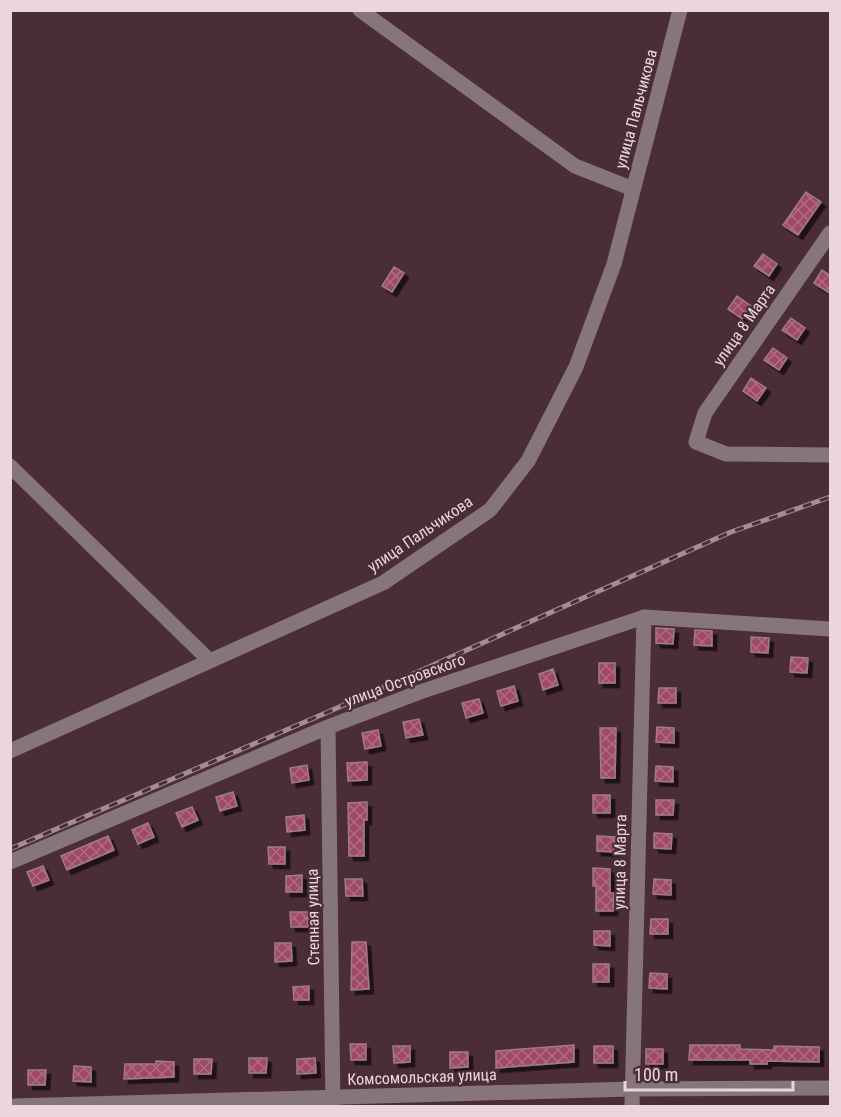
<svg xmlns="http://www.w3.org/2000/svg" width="841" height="1117" font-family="'Roboto Condensed',sans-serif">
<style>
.building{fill:url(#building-cross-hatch);stroke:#9f7c86;stroke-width:1.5;filter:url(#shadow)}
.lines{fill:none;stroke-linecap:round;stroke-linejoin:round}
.minor{stroke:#86767b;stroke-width:15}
.rail-casing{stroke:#a58d94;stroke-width:5}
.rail{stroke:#4a2d36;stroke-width:3;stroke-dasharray:9;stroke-linecap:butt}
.labels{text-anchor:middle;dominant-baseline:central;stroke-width:4.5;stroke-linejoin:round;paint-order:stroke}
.street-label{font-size:16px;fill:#ead6db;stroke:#4a2d36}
</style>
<defs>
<pattern id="building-cross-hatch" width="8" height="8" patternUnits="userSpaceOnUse" patternTransform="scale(1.5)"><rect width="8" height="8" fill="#9f4967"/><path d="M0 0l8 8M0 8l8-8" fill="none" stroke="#b16b83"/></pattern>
<filter id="shadow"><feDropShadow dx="4.5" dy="4.5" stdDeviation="0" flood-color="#0009"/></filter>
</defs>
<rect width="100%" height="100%" fill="#4a2d36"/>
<path class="building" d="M 806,192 L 821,202 L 798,235 L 783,225 Z
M 763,254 L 777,264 L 769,276 L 754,266 Z
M 394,267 L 404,273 L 392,292 L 382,286 Z
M 822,270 L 831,276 L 831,294 L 814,283 Z
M 737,296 L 751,306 L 742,319 L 728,309 Z
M 791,318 L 805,328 L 797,340 L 782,330 Z
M 773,348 L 787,358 L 779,370 L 764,360 Z
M 751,378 L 766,388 L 757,401 L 743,391 Z
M 656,628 L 674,629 L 673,644 L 656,643 Z
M 695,630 L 712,631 L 712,646 L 694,645 Z
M 751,637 L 769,638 L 768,653 L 751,652 Z
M 791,657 L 808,658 L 807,673 L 790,672 Z
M 599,663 L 615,663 L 615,683 L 599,683 Z
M 553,669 L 558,685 L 543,690 L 539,674 Z
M 514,686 L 518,701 L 501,706 L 497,691 Z
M 659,688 L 676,688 L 676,703 L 658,703 Z
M 479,699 L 483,713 L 466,718 L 462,703 Z
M 419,719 L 423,735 L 406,738 L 403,722 Z
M 657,727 L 674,728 L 674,743 L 656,742 Z
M 600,728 L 616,728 L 615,778 L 601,778 Z
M 378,730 L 381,746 L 365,749 L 362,733 Z
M 367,762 L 367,780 L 348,781 L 347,763 Z
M 307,765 L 309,780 L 292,783 L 290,768 Z
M 656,766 L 673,767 L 673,782 L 655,781 Z
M 233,792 L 237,806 L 220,811 L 216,797 Z
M 593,795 L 610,795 L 610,813 L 593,813 Z
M 656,800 L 674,800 L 673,815 L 656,815 Z
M 367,802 L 367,820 L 364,820 L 364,856 L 349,856 L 348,803 Z
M 192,807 L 198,820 L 182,827 L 176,813 Z
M 304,815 L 305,830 L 287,832 L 286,817 Z
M 148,823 L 154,837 L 138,844 L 132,830 Z
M 654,833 L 672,834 L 671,849 L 654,848 Z
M 108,836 L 114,850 L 67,870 L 61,856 Z
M 597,836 L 615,837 L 614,852 L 597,851 Z
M 268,847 L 285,847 L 285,864 L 269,864 Z
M 43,866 L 49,880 L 33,886 L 27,872 Z
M 593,868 L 610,869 L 610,893 L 614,893 L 613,911 L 596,911 L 596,886 L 593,886 Z
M 302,875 L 302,892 L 286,892 L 286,876 Z
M 345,879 L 362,879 L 363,896 L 346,896 Z
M 654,879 L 671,880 L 671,895 L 653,894 Z
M 290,912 L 308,912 L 308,927 L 291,927 Z
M 651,919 L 668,919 L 668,934 L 650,934 Z
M 594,931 L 610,931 L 610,946 L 594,945 Z
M 352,942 L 366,942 L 369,989 L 351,990 Z
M 275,943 L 291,943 L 292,961 L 275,962 Z
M 593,964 L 609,964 L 609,982 L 593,982 Z
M 650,973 L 667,974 L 667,989 L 649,988 Z
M 309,986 L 309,1000 L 294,1000 L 293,987 Z
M 350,1044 L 366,1044 L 366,1060 L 351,1060 Z
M 574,1045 L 574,1062 L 496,1068 L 496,1051 Z
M 690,1045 L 740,1045 L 740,1049 L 774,1050 L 774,1046 L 819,1047 L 819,1062 L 767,1061 L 767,1064 L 750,1064 L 750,1060 L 689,1060 Z
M 393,1046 L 410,1046 L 410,1062 L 394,1063 Z
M 594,1046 L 613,1046 L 613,1063 L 594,1063 Z
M 646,1049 L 663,1049 L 663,1064 L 646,1064 Z
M 450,1052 L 468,1052 L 468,1067 L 450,1068 Z
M 249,1058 L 267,1058 L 266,1073 L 249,1073 Z
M 315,1058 L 316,1073 L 297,1074 L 297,1059 Z
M 194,1059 L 212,1059 L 211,1074 L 194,1074 Z
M 156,1061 L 174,1062 L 174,1077 L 124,1079 L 125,1064 L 156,1064 Z
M 74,1066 L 91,1067 L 91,1082 L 73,1081 Z
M 28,1070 L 46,1070 L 45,1085 L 28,1085 Z"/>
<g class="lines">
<path class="minor" d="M 360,10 L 575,166 L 633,189
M 830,233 L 705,413 L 696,442 L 726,454 L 830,455
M 10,466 L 210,661
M 328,727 L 333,1106
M 10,751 L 383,583 L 490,510 L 528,461 L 576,367 L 614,264 L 680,10
M 10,862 L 328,727 L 420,692 L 644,617 L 830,629
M 15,1106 L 632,1089 L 830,1088
M 632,1106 L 644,617"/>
<g class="rail-casing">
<path id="rail" d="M 10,849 L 328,712 L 731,532 L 830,497"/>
</g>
<use href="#rail" class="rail"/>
</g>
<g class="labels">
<g class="street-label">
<text transform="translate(636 109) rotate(-75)">улица Пальчикова</text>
<text transform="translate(744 325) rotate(-55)">улица 8 Марта</text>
<text transform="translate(420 534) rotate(-34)">улица Пальчикова</text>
<text transform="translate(405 680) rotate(-20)">улица Островского</text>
<text transform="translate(620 862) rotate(-89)">улица 8 Марта</text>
<text transform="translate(313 917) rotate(-91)">Степная улица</text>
<text transform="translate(422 1077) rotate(-2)">Комсомольская улица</text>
</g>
</g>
<rect width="841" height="1117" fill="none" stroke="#ead6db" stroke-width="24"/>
<path d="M625 1081v9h168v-9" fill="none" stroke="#ead6db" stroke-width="3"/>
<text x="634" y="1081" font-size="18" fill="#ead6db" stroke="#4a2d36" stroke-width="4.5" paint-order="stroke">100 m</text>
</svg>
